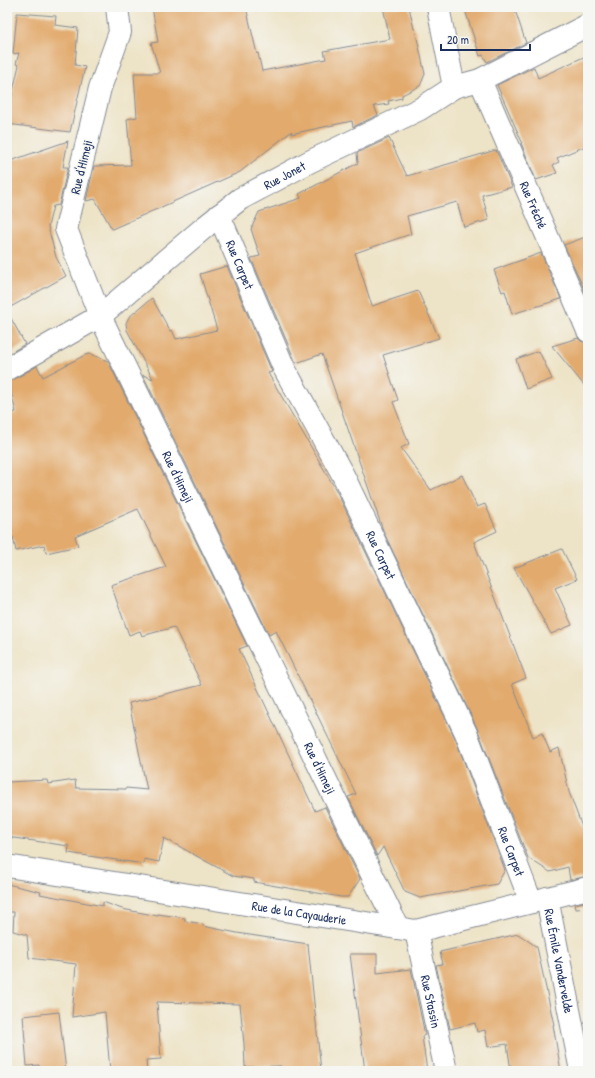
<svg xmlns="http://www.w3.org/2000/svg" width="595" height="1078" font-family="'Patrick Hand',sans-serif">
<style>
.building{fill:#e2aa6d}
.lines{fill:none;stroke-linecap:round;stroke-linejoin:round}
.street-casing{stroke:#848992;stroke-width:24}
.street{stroke:#fff;stroke-width:22}
.labels{text-anchor:middle;dominant-baseline:central;stroke-width:3;stroke-linejoin:round;paint-order:stroke}
.street-label{font-size:13px;fill:#1b2f5e;stroke:#f6f6f2}
</style>
<rect width="100%" height="100%" fill="#f6f6f2"/>
<filter id="ink" filterUnits="userSpaceOnUse"><feTurbulence type="fractalNoise" baseFrequency=".025" numOctaves="2"/><feDisplacementMap in="SourceGraphic" scale="8" xChannelSelector="R" yChannelSelector="G"/><feConvolveMatrix kernelMatrix="1 2 1 2 8 2 1 2 1" color-interpolation-filters="sRGB"/></filter>
<filter id="wash" filterUnits="userSpaceOnUse"><feTurbulence type="fractalNoise" baseFrequency=".012" numOctaves="4" result="noise"/><feDisplacementMap in="SourceGraphic" scale="16" xChannelSelector="R" yChannelSelector="G"/><feGaussianBlur stdDeviation="0.9" result="paint"/><feColorMatrix in="noise" values="0 0 0 0 0 0 0 0 0 0 0 0 0 0 0 0 0 1.4 0 .05"/><feComposite in="paint" operator="in"/></filter>
<g filter="url(#wash)">
<rect width="100%" height="100%" fill="#ede3c6"/>
<g id="blocks">
<path class="building" d="M 152,7 L 246,7 L 257,54 L 258,53 L 262,71 L 326,59 L 324,51 L 390,39 L 383,7 L 409,7 L 414,29 L 415,29 L 425,74 L 420,86 L 402,95 L 402,98 L 388,101 L 389,104 L 374,106 L 378,115 L 353,127 L 352,121 L 291,134 L 292,131 L 240,172 L 112,229 L 95,199 L 86,201 L 94,166 L 131,165 L 127,119 L 137,117 L 134,73 L 160,73 L 151,43 L 158,42 Z
M 464,7 L 514,7 L 526,43 L 487,62 L 483,55 L 480,56 Z
M 17,13 L 56,16 L 55,25 L 78,28 L 75,65 L 85,67 L 70,132 L 7,124 L 7,117 L 19,65 L 16,64 L 19,53 L 13,54 Z
M 588,55 L 588,145 L 557,158 L 559,162 L 553,165 L 557,173 L 536,180 L 521,143 L 522,142 L 497,85 L 534,67 L 538,78 Z
M 389,138 L 407,176 L 496,150 L 512,187 L 482,195 L 489,220 L 464,227 L 457,202 L 407,216 L 411,234 L 355,253 L 372,306 L 418,291 L 439,338 L 383,355 L 398,400 L 393,402 L 409,444 L 401,448 L 431,490 L 462,475 L 477,507 L 485,504 L 497,531 L 474,542 L 526,678 L 512,684 L 533,737 L 542,733 L 550,752 L 559,748 L 569,792 L 582,827 L 583,827 L 584,828 L 588,827 L 588,876 L 570,880 L 568,867 L 550,872 L 528,858 L 477,728 L 384,533 L 322,354 L 296,363 L 251,258 L 260,256 L 251,229 L 259,212 L 301,198 L 299,194 L 358,163 L 357,153 Z
M 68,141 L 63,167 L 68,167 L 59,205 L 53,206 L 48,227 L 56,257 L 66,276 L 7,309 L 7,162 Z
M 588,236 L 588,290 L 585,291 L 564,245 Z
M 541,253 L 561,299 L 512,314 L 505,291 L 502,292 L 494,270 Z
M 227,266 L 272,372 L 268,373 L 336,490 L 455,738 L 505,870 L 497,884 L 420,898 L 405,892 L 383,847 L 377,856 L 348,797 L 356,794 L 276,631 L 269,635 L 143,375 L 153,379 L 127,330 L 126,323 L 129,317 L 152,298 L 170,331 L 172,330 L 176,339 L 217,330 L 200,274 Z
M 7,311 L 25,344 L 7,355 Z
M 578,338 L 581,341 L 588,343 L 588,390 L 552,346 Z
M 539,351 L 552,379 L 526,389 L 516,359 Z
M 90,354 L 108,361 L 247,646 L 239,649 L 315,811 L 325,807 L 360,879 L 348,897 L 341,897 L 276,886 L 254,882 L 254,879 L 233,876 L 164,838 L 159,862 L 144,859 L 144,864 L 68,853 L 69,846 L 7,837 L 7,782 L 47,780 L 48,784 L 75,780 L 76,788 L 126,789 L 126,788 L 147,790 L 129,703 L 202,685 L 174,627 L 142,636 L 140,631 L 129,635 L 111,585 L 166,567 L 138,509 L 75,536 L 78,546 L 46,553 L 44,545 L 16,551 L 13,537 L 7,538 L 7,414 L 16,412 L 8,381 L 13,380 L 37,366 L 43,377 L 85,355 Z
M 562,549 L 577,579 L 555,588 L 572,625 L 551,634 L 514,568 Z
M 7,884 L 41,892 L 40,894 L 103,906 L 103,902 L 122,909 L 158,916 L 158,914 L 185,918 L 185,921 L 203,924 L 203,926 L 237,933 L 308,944 L 321,1071 L 282,1071 L 281,1066 L 245,1067 L 244,1044 L 240,1004 L 157,1002 L 161,1059 L 146,1060 L 147,1071 L 110,1071 L 105,1012 L 72,1017 L 76,964 L 29,958 L 27,935 L 13,931 L 14,912 L 7,912 Z
M 588,901 L 588,908 L 576,909 L 575,904 Z
M 518,934 L 537,947 L 554,1025 L 553,1025 L 561,1071 L 511,1071 L 507,1044 L 488,1047 L 485,1030 L 477,1032 L 475,1023 L 450,1029 L 436,965 L 443,964 L 440,952 Z
M 350,954 L 377,954 L 377,973 L 411,969 L 425,1035 L 422,1036 L 427,1071 L 365,1071 Z
M 59,1012 L 66,1071 L 40,1071 L 39,1065 L 27,1066 L 23,1016 Z"/>
</g>
</g>
<g filter="url(#ink)">
<use href="#blocks" fill-opacity="0" stroke="#848992" stroke-width="1"/>
<g class="lines">
<g class="street-casing">
<g id="street">
<path id="s1" d="M 117,7 L 120,32 L 100,88 L 66,229 L 100,316 L 398,928"/>
<path d="M 438,7 L 454,87"/>
<path id="s2" d="M 480,80 L 588,331"/>
<path id="s3" d="M 219,215 L 284,368 L 343,475 L 466,733 L 531,902"/>
<path id="s4" d="M 7,369 L 100,316 L 206,226 L 240,199 L 309,162 L 420,109 L 454,87 L 480,80 L 588,25"/>
<path id="s5" d="M 7,866 L 416,931 L 588,888"/>
<path id="s6" d="M 547,898 L 581,1071"/>
<path id="s7" d="M 416,931 L 446,1071"/>
</g>
</g>
<use href="#street" class="street"/>
</g>
</g>
<g class="labels">
<g class="street-label">
<text transform="translate(81 167) rotate(-76)">Rue d'Himeji</text>
<text stroke="none"><textPath href="#s4" startOffset="340">Rue Jonet</textPath></text>
<text stroke="none"><textPath href="#s2" startOffset="136">Rue Fréché</textPath></text>
<text stroke="none"><textPath href="#s3" startOffset="54">Rue Carpet</textPath></text>
<text stroke="none"><textPath href="#s1" startOffset="502">Rue d'Himeji</textPath></text>
<text stroke="none"><textPath href="#s3" startOffset="377">Rue Carpet</textPath></text>
<text stroke="none"><textPath href="#s1" startOffset="826">Rue d'Himeji</textPath></text>
<text stroke="none"><textPath href="#s3" startOffset="701">Rue Carpet</textPath></text>
<text stroke="none"><textPath href="#s5" startOffset="296">Rue de la Cayauderie</textPath></text>
<text stroke="none"><textPath href="#s6" startOffset="64">Rue Émile Vandervelde</textPath></text>
<text stroke="none"><textPath href="#s7" startOffset="72">Rue Stassin</textPath></text>
</g>
</g>
<rect width="595" height="1078" fill="none" stroke="#f6f6f2" stroke-width="24"/>
<path d="M441 44v6h89v-6" fill="none" stroke="#1b2f5e" stroke-width="2"/>
<text x="447" y="44" font-size="12" fill="#1b2f5e" stroke="#f6f6f2" stroke-width="3" paint-order="stroke">20 m</text>
</svg>
